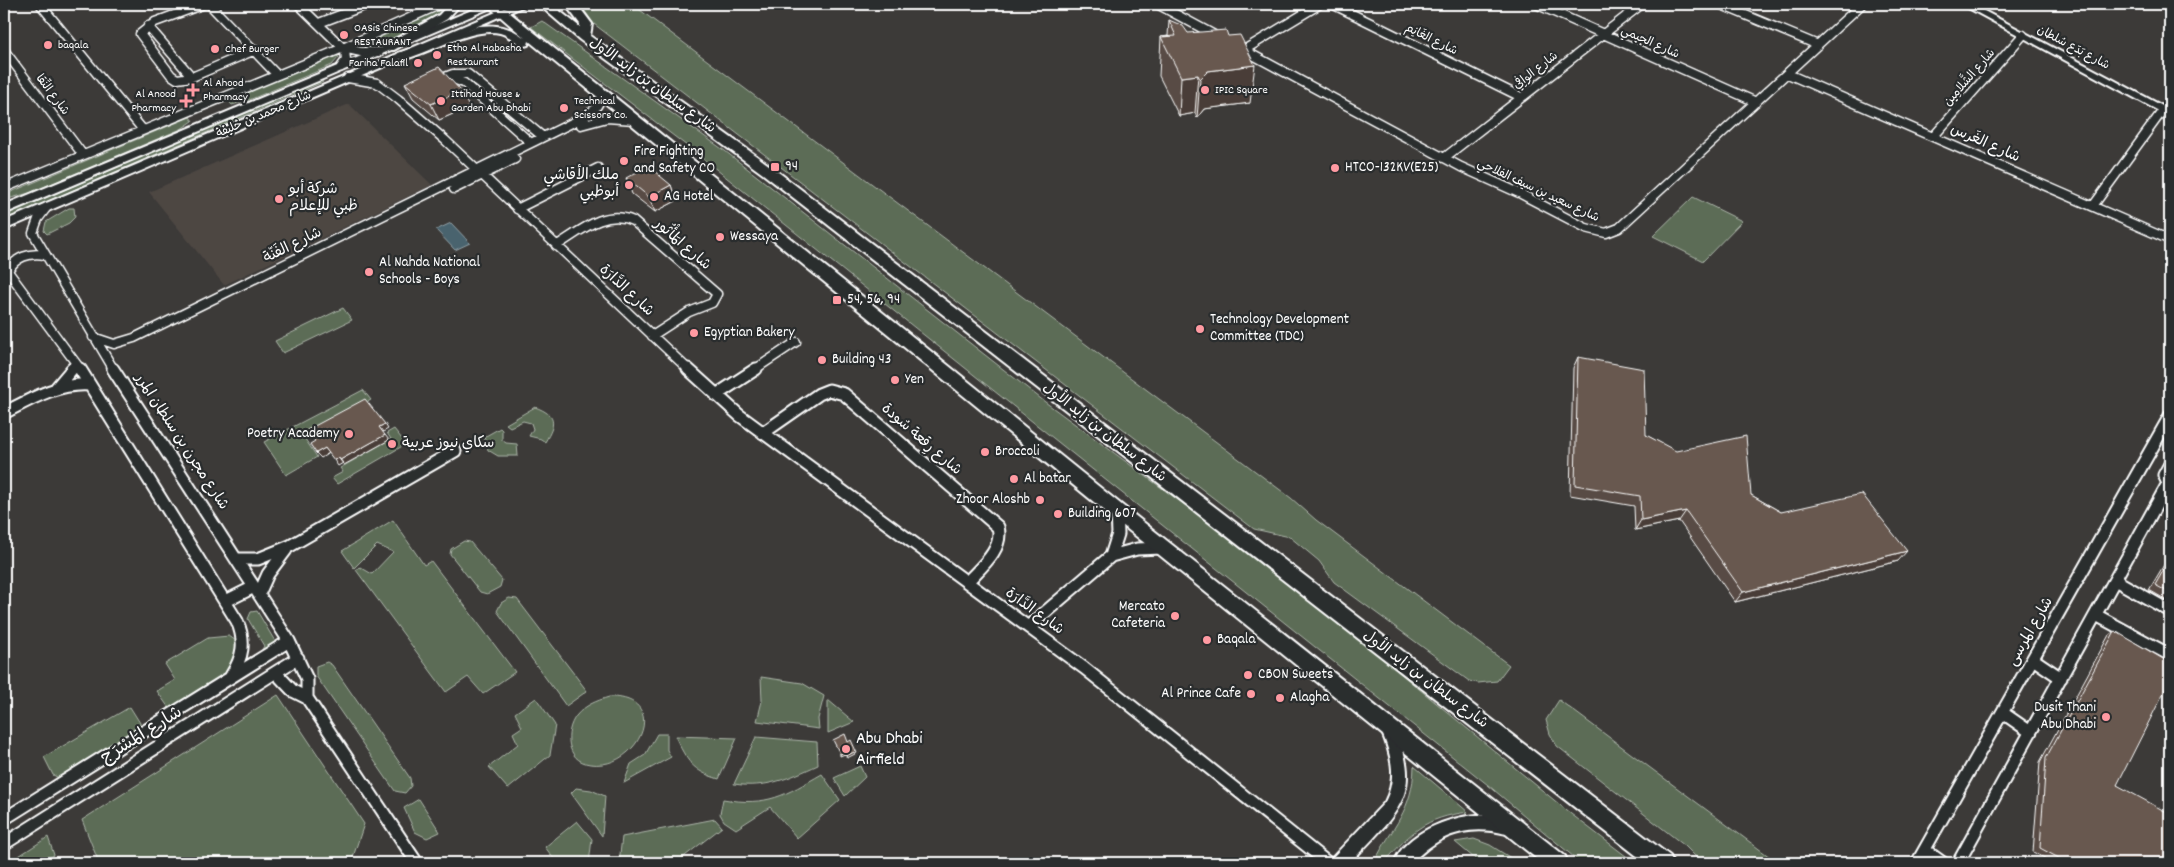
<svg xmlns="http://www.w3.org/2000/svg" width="2174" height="867" font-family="Dekko,'Playpen Sans Arabic',sans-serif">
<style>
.built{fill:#4d4743}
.green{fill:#5b6c56;stroke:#adb6aa}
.water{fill:#49636e;stroke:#92a1a8}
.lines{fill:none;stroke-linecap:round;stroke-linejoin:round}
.minor-far1-casing{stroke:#fff;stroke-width:11}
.minor-casing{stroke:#fff;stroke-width:15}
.tertiary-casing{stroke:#fff;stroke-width:4}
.secondary-casing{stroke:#fff;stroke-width:4}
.primary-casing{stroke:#fff;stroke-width:4}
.minor-far1{stroke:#2a2d2e;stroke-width:8}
.minor{stroke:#2a2d2e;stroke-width:11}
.tertiary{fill:#2a2d2e;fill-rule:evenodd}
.secondary{fill:#2a2d2e;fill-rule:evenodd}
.primary{fill:#2a2d2e;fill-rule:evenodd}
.wall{fill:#594c44;stroke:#fff}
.shaded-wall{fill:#483e37;stroke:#fff}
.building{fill:#67584f;stroke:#fff}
.poi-dot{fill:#ff9aa2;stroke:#2a2d2e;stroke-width:2}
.labels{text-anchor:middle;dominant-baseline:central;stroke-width:4.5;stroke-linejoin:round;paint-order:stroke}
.far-poi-label{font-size:12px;fill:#fff;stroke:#2a2d2e;text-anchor:start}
.far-street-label{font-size:12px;fill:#fff;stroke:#2a2d2e}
.street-label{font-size:15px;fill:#fff;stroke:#2a2d2e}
.poi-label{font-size:15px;fill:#fff;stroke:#2a2d2e;text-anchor:start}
.near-street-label{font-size:18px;fill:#fff;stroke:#2a2d2e}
.near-poi-label{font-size:18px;fill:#fff;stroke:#2a2d2e;text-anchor:start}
</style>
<rect width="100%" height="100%" fill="#3c3a38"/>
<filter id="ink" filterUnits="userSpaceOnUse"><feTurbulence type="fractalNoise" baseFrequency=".02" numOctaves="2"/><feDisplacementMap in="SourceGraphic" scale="10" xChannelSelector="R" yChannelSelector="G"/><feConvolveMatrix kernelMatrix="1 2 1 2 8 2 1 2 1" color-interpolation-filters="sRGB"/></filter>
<g filter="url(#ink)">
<path class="built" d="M 349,104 L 432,185 L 224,285 L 149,192 Z"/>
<path class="green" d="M 580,4 L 632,4 L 1291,498 L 1316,520 L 1509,665 L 1497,681 L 1478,683 L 1469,681 L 1334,582 L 1319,561 L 1290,537 L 1254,529 L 594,24 Z
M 439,10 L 440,12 L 431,19 C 416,26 371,53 356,46 Z
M 542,21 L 725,151 L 1045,402 L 1201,517 L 1373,651 L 1571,814 L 1635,863 L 1581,863 L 1488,785 L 687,146 L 531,27 Z
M 336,56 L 339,57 L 332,65 L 249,100 L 232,105 L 228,100 Z
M 321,79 L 323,82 L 4,220 L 4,216 Z
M 190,117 L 193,121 L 181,129 L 29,193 L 4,200 L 4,195 Z
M 1693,197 L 1742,221 L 1703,261 L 1653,236 Z
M 69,208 L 74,208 L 75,217 L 69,223 L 47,234 L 44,231 L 46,222 Z
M 343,308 L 352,320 L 283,353 L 275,341 Z
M 363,390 L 371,400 L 303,436 L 317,457 L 286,475 L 264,442 Z
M 535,407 C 557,415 556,424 545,442 L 541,439 L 529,436 L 533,429 L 531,423 L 523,421 L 510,427 L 506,424 Z
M 500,428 L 502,430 L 502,440 L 506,443 L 517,444 L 518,456 L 498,456 L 488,450 L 484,437 Z
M 394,429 L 406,444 L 337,484 L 332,478 L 343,472 L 340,468 L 391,439 L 387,433 Z
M 393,520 L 424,565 L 431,561 L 515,672 L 483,694 L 468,677 L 446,692 L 356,570 L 360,567 L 372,574 L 393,552 L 377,545 L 354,568 L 342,551 Z
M 464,541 L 470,542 L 502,580 L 500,587 L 487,594 L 480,592 L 450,554 L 451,549 Z
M 509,598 L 517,599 L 587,691 L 566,706 L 497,611 L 501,603 Z
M 257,611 L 279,648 L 259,655 L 264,646 L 248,619 L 251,612 Z
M 229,636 L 245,647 L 241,667 L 171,711 L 157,691 L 175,680 L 165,664 L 208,638 Z
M 327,662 L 332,665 L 410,778 L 411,786 L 405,793 L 395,791 L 316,676 L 316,666 Z
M 761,677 L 802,683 L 824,696 L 818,719 L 819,729 L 757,721 L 762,701 Z
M 278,695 L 364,824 L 351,863 L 99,863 L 82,820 Z
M 609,697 C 672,696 639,771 590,764 C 566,761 564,732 576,716 C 585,705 596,701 609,697 Z
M 536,698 L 555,725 L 550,755 L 508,789 L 489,767 L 518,744 L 513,733 L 522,727 L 515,713 Z
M 828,700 L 854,722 L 828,733 Z
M 1559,700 L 1778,863 L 1702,863 L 1685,846 L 1557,746 L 1550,734 L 1546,720 Z
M 130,707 L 140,723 L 140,730 L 63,780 L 53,775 L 44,757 Z
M 657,734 L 667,734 L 667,750 L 671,757 L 624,783 L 631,764 L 645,755 Z
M 675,736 L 737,738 L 719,779 C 692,771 687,761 675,736 Z
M 756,737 L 817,742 L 818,765 C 789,778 766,789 734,784 Z
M 860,766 L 865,777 L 845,796 L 834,778 Z
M 1414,766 L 1468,812 C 1424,818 1412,831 1384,863 L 1374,863 C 1392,826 1413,811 1414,766 Z
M 822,774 L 840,800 L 797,838 L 770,807 L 736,829 L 724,821 L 720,814 L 723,799 C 768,807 785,795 822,774 Z
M 576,788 L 591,790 L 605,796 L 602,836 L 571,793 Z
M 419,799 L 440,832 L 427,838 L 415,832 L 404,808 Z
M 715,819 L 722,827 L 676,863 L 619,863 L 622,837 Z
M 577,821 L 592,839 L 589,863 L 557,863 L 545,847 Z
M 48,837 L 54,855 L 41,863 L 8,863 Z
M 1474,839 L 1490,845 L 1519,863 L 1480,863 L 1455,842 Z"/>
<path class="water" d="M 451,223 L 470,243 L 455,250 L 436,230 Z"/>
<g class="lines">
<g class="minor-far1-casing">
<path id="minor-far1" d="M 40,4 L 143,130
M 204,4 L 155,22 L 140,34 L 171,75 L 177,79 L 192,77 L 255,50
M 209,4 L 277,75
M 298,4 L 345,50 L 346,60 L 341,67
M 1157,4 L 1220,38
M 1332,4 L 1521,97
M 1536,4 L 1756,102
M 1719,4 L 1818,45
M 319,23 L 369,4
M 148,26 L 192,77
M 1238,47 L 1461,167 L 1519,193 L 1586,228 L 1606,233 L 1619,228 L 1862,4
M 343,48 L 361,52 L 379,52
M 4,50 L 83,155
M 1244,50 L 1320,4
M 1788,74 L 2170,240
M 448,77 L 464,83 L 531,143
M 348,78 L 377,83 L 398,99 L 445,140 L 689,370
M 435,81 L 453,74 L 468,74 L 543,137
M 581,125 L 607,118 L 634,120
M 1933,137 L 2023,35
M 1444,158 L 1642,4
M 4,188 L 343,48 L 441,4
M 454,189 L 515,159
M 2093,206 L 2163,110
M 47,207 L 38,219 L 33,233 L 114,370
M 517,209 L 598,168
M 556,246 C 579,232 605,208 633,221 L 717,294 L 712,303 L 689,312 L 652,336
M 4,266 L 81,370
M 8,271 C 15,257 30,252 45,255
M 93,337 L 114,344 L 134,338 L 584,117 L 595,109 L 603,96
M 71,370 L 75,363
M 754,370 L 796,342"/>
</g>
<g class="minor-casing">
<path id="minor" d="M 80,369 L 237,621 C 246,642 243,657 231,676
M 113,369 L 289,641 L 307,679 L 307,698
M 688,369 L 739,415 L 1084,668 L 1328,863
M 56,388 L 72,369
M 716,395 L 756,369
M 4,413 C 31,399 57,383 89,385
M 763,433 L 819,394 L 829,390 L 844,394 L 998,527 C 1004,549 981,567 967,582
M 2168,483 L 2164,475 L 2170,464
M 1111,556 L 1118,534 L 1117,511
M 237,559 L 258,559 L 290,546 L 455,451
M 2115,580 L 2170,611
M 259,594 L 268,574 L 286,550
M 226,601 L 254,587
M 2096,615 L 2170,655
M 1029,626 L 1111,556 L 1137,549 L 1162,548
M 2033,659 L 2061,678
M 276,673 L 293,691 L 307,698 L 417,863
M 2003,713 L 2029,731
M 4,819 L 289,641
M 4,844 L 298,658
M 1925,850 L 1943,863
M 1917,863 L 2170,416
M 1958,863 L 2170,480"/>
</g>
<g class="tertiary-casing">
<path id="tertiary" d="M 1961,4 L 1971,4 L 2170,110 L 2170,117 Z
M 1388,723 L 1393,725 C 1427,795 1394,815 1350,863 L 1331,863 L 1333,857 L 1385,802 C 1398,777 1391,754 1381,730 L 1383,725 Z
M 1477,815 L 1492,816 L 1515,822 L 1517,827 L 1515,832 C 1507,836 1500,832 1492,831 C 1459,827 1434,839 1412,863 L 1394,863 C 1405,833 1448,817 1477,815 Z"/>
</g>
<g class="secondary-casing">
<path id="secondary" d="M 486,4 L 500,4 L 4,214 L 4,205 Z
M 515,4 L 529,4 L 4,230 L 4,221 Z"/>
</g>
<g class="primary-casing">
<path id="primary" d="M 449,4 L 461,4 L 447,19 L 394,50 L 386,50 L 384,47 L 386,44 L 439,15 Z
M 486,4 L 499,4 L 1123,506 L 1565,856 L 1568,863 L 1542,863 L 1111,516 L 529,41 L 528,45 L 524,46 C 515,43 509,35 500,33 C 472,27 430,53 402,60 L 396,56 L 398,53 L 479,26 C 498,24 510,27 525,38 Z
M 538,4 L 551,4 L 580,27 L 580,24 L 565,4 L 577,4 L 592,24 L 590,36 L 773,168 L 1670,856 L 1673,863 L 1646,863 L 763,174 L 580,40 Z"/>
</g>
<use href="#minor-far1" class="minor-far1"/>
<use href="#minor" class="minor"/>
<use href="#tertiary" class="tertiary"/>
<use href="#secondary" class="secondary"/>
<use href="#primary" class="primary"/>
</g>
<path class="wall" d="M 1169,20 L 1188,33 L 1250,103 L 1204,109 L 1197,118 L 1195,113 L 1179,116 L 1159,76 L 1161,37 L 1168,36 Z
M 405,83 L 469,107 L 439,120 L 413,98 Z
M 626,178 L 671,185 L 676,201 L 655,212 L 632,194 Z
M 1578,357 L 1646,435 L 1781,512 L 1898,561 L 1735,602 L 1679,521 L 1635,530 L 1634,506 L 1570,495 L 1573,368 Z
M 2170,555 L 2170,602 L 2149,590 L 2168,558 Z
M 2115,631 L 2117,785 L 2170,863 L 2054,863 L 2033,852 L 2040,762 L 2109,635 Z"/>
<path class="shaded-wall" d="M 1255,65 L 1250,103 L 1204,109 L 1197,118 L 1200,79 L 1208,71 Z
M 1198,75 L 1195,113 L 1179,116 L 1181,77 Z
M 461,91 L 469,107 L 439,120 L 431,104 Z
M 671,185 L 676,201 L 655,212 L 649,197 Z
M 385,424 L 388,429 L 383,432 L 379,427 Z
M 385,435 L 389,440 L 344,465 L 340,460 Z
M 325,448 L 329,453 L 321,458 L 316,453 Z
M 339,458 L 343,463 L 338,466 L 334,460 Z
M 1686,511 L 1679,521 L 1635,530 L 1641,520 Z
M 1907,551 L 1898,561 L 1735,602 L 1743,592 Z
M 856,751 L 857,753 L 847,758 L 846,756 Z
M 844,752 L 845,754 L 840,756 L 840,754 Z"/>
<path class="building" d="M 1169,20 L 1183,26 L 1188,33 L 1226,30 L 1228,36 L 1240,35 L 1255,65 L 1208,71 L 1200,79 L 1198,75 L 1181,77 L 1161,37 L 1176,36 Z
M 439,67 L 461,91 L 431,104 L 405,83 Z
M 648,166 L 671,185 L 649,197 L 626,178 Z
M 1578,357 L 1644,369 L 1646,435 L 1676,451 L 1746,436 L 1751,495 L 1781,512 L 1862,494 L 1907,551 L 1743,592 L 1686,511 L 1641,520 L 1640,496 L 1575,485 Z
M 365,399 L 385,424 L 379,427 L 385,435 L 340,460 L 339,458 L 334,460 L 325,448 L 316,453 L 310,444 L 315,441 L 307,430 Z
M 2170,559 L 2170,593 L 2155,585 Z
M 2115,631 L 2170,663 L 2170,680 L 2117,785 L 2170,814 L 2170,863 L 2068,863 L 2040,848 L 2046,758 Z
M 845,734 L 848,742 L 851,740 L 856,751 L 846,756 L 844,752 L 840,754 L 833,740 Z"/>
</g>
<g class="poi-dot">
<circle cx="344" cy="35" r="5"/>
<circle cx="48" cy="45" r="5"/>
<circle cx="215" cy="49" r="5"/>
<circle cx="437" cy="55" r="5"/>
<circle cx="418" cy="63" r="5"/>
<path d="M190.5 82.5h5v5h5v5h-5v5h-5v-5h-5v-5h5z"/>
<circle cx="1205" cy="90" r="5"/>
<path d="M183.5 93.5h5v5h5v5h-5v5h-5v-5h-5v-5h5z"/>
<circle cx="441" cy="101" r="5"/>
<circle cx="564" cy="108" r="5"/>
<circle cx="624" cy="161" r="5"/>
<rect x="770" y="162" width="10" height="10" rx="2.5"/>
<circle cx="1335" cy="168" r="5"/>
<circle cx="629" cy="185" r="5"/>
<circle cx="654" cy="197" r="5"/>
<circle cx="279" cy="199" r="5"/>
<circle cx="720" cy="237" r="5"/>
<circle cx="369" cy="272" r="5"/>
<rect x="832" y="295" width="10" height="10" rx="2.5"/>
<circle cx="1200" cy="329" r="5"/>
<circle cx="694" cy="333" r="5"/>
<circle cx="822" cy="360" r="5"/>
<circle cx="895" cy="380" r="5"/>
<circle cx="349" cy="434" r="5"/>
<circle cx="392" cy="444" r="5"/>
<circle cx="985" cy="452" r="5"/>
<circle cx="1014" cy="479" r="5"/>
<circle cx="1040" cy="500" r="5"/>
<circle cx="1058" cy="514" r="5"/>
<circle cx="1175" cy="616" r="5"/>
<circle cx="1207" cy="640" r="5"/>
<circle cx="1248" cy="675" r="5"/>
<circle cx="1251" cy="694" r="5"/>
<circle cx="1280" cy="698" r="5"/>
<circle cx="2106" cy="717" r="5"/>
<circle cx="846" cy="749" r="5"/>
</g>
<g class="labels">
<g class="far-poi-label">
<text x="354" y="28">OASiS Chinese<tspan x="354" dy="14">RESTAURANT</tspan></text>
<text x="58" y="45">baqala</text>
<text x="447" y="48">Etho Al Habasha<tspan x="447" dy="14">Restaurant</tspan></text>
<text x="225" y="49">Chef Burger</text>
<text x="408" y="63" text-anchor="end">Fariha Falafil</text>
<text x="203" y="83">Al Ahood<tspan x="203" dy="14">Pharmacy</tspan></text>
<text x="1215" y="90">IPIC Square</text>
<text x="176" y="94" text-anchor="end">Al Anood<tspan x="176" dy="14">Pharmacy</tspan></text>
<text x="451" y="94">Ittihad House &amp;<tspan x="451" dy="14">Garden Abu Dhabi</tspan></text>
<text x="574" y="101">Technical<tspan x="574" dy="14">Scissors Co.</tspan></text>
</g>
<g class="far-street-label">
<text transform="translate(1431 40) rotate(26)">شارع الغَانِم</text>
<text transform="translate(1650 43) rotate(24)">شارع الجيمي</text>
<text transform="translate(2073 48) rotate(28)">شارع بَدَع سُلطان</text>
<text transform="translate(1536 71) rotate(-38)">شارع الوافِي</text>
<text transform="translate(1970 78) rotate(-49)">شارع الشَّلامِين</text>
<text transform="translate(52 95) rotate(53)">شارع النِّقا</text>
<text transform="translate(264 115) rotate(-23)">شارع محمد بن خليفة</text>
<text transform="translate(1538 191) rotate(25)">شارع سعيد بن سيف الفلاحي</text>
</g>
<g class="street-label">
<text transform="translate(652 86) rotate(36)">شارع سلطان بن زايد الأول</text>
<text transform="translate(1985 144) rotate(24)">شارع الغَرس</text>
<text transform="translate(682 245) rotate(41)">شارع المَأْثُور</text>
<text transform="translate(293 246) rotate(-26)">شارع الفَنّة</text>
<text transform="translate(626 291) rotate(43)">شارع الدَّارَة</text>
<text transform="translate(1104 433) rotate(38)">شارع سلطان بن زايد الأول</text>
<text transform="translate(921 440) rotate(41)">شارع رِقعة سُودة</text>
<text transform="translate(181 442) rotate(57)">شارع مجرن بن سلطان المرر</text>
<text transform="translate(1034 612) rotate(36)">شارع الدَّارَة</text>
<text transform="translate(2031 632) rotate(-60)">شارع المرسى</text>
<text transform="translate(1425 680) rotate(37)">شارع سلطان بن زايد الأول</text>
</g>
<g class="poi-label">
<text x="634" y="152">Fire Fighting<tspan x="634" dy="17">and Safety CO</tspan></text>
<text x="785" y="167">94</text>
<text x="1345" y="168">HTCO-132KV(E25)</text>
<text x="619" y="176" text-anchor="end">ملك الأقاشي<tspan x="619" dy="17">أبوظبي</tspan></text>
<text x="289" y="190">شركة أبو<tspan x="289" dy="17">ظبي للإعلام</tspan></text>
<text x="664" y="197">AG Hotel</text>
<text x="730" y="237">Wessaya</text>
<text x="379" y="263">Al Nahda National<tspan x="379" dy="17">Schools - Boys</tspan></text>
<text x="847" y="300">54, 56, 94</text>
<text x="1210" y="320">Technology Development<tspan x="1210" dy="17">Committee (TDC)</tspan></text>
<text x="704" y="333">Egyptian Bakery</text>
<text x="832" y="360">Building 43</text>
<text x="905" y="380">Yen</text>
<text x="339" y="434" text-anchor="end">Poetry Academy</text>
<text x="402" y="444">سكاي نيوز عربية</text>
<text x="995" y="452">Broccoli</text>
<text x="1024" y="479">Al batar</text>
<text x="1030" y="500" text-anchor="end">Zhoor Aloshb</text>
<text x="1068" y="514">Building 607</text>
<text x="1165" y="607" text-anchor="end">Mercato<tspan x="1165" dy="17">Cafeteria</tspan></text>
<text x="1217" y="640">Baqala</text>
<text x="1258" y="675">CBON Sweets</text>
<text x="1241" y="694" text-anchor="end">Al Prince Cafe</text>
<text x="1290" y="698">Alagha</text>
<text x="2096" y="708" text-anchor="end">Dusit Thani<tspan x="2096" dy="17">Abu Dhabi</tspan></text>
</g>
<g class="near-street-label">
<text transform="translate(142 736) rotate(-32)">شارع المَسْرَج</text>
</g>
<g class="near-poi-label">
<text x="856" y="739">Abu Dhabi<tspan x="856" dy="21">Airfield</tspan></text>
</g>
</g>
<rect width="2174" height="867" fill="none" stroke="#2a2d2e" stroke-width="20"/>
<rect x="10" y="10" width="2154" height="847" fill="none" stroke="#fff" stroke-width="2" filter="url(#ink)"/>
</svg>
